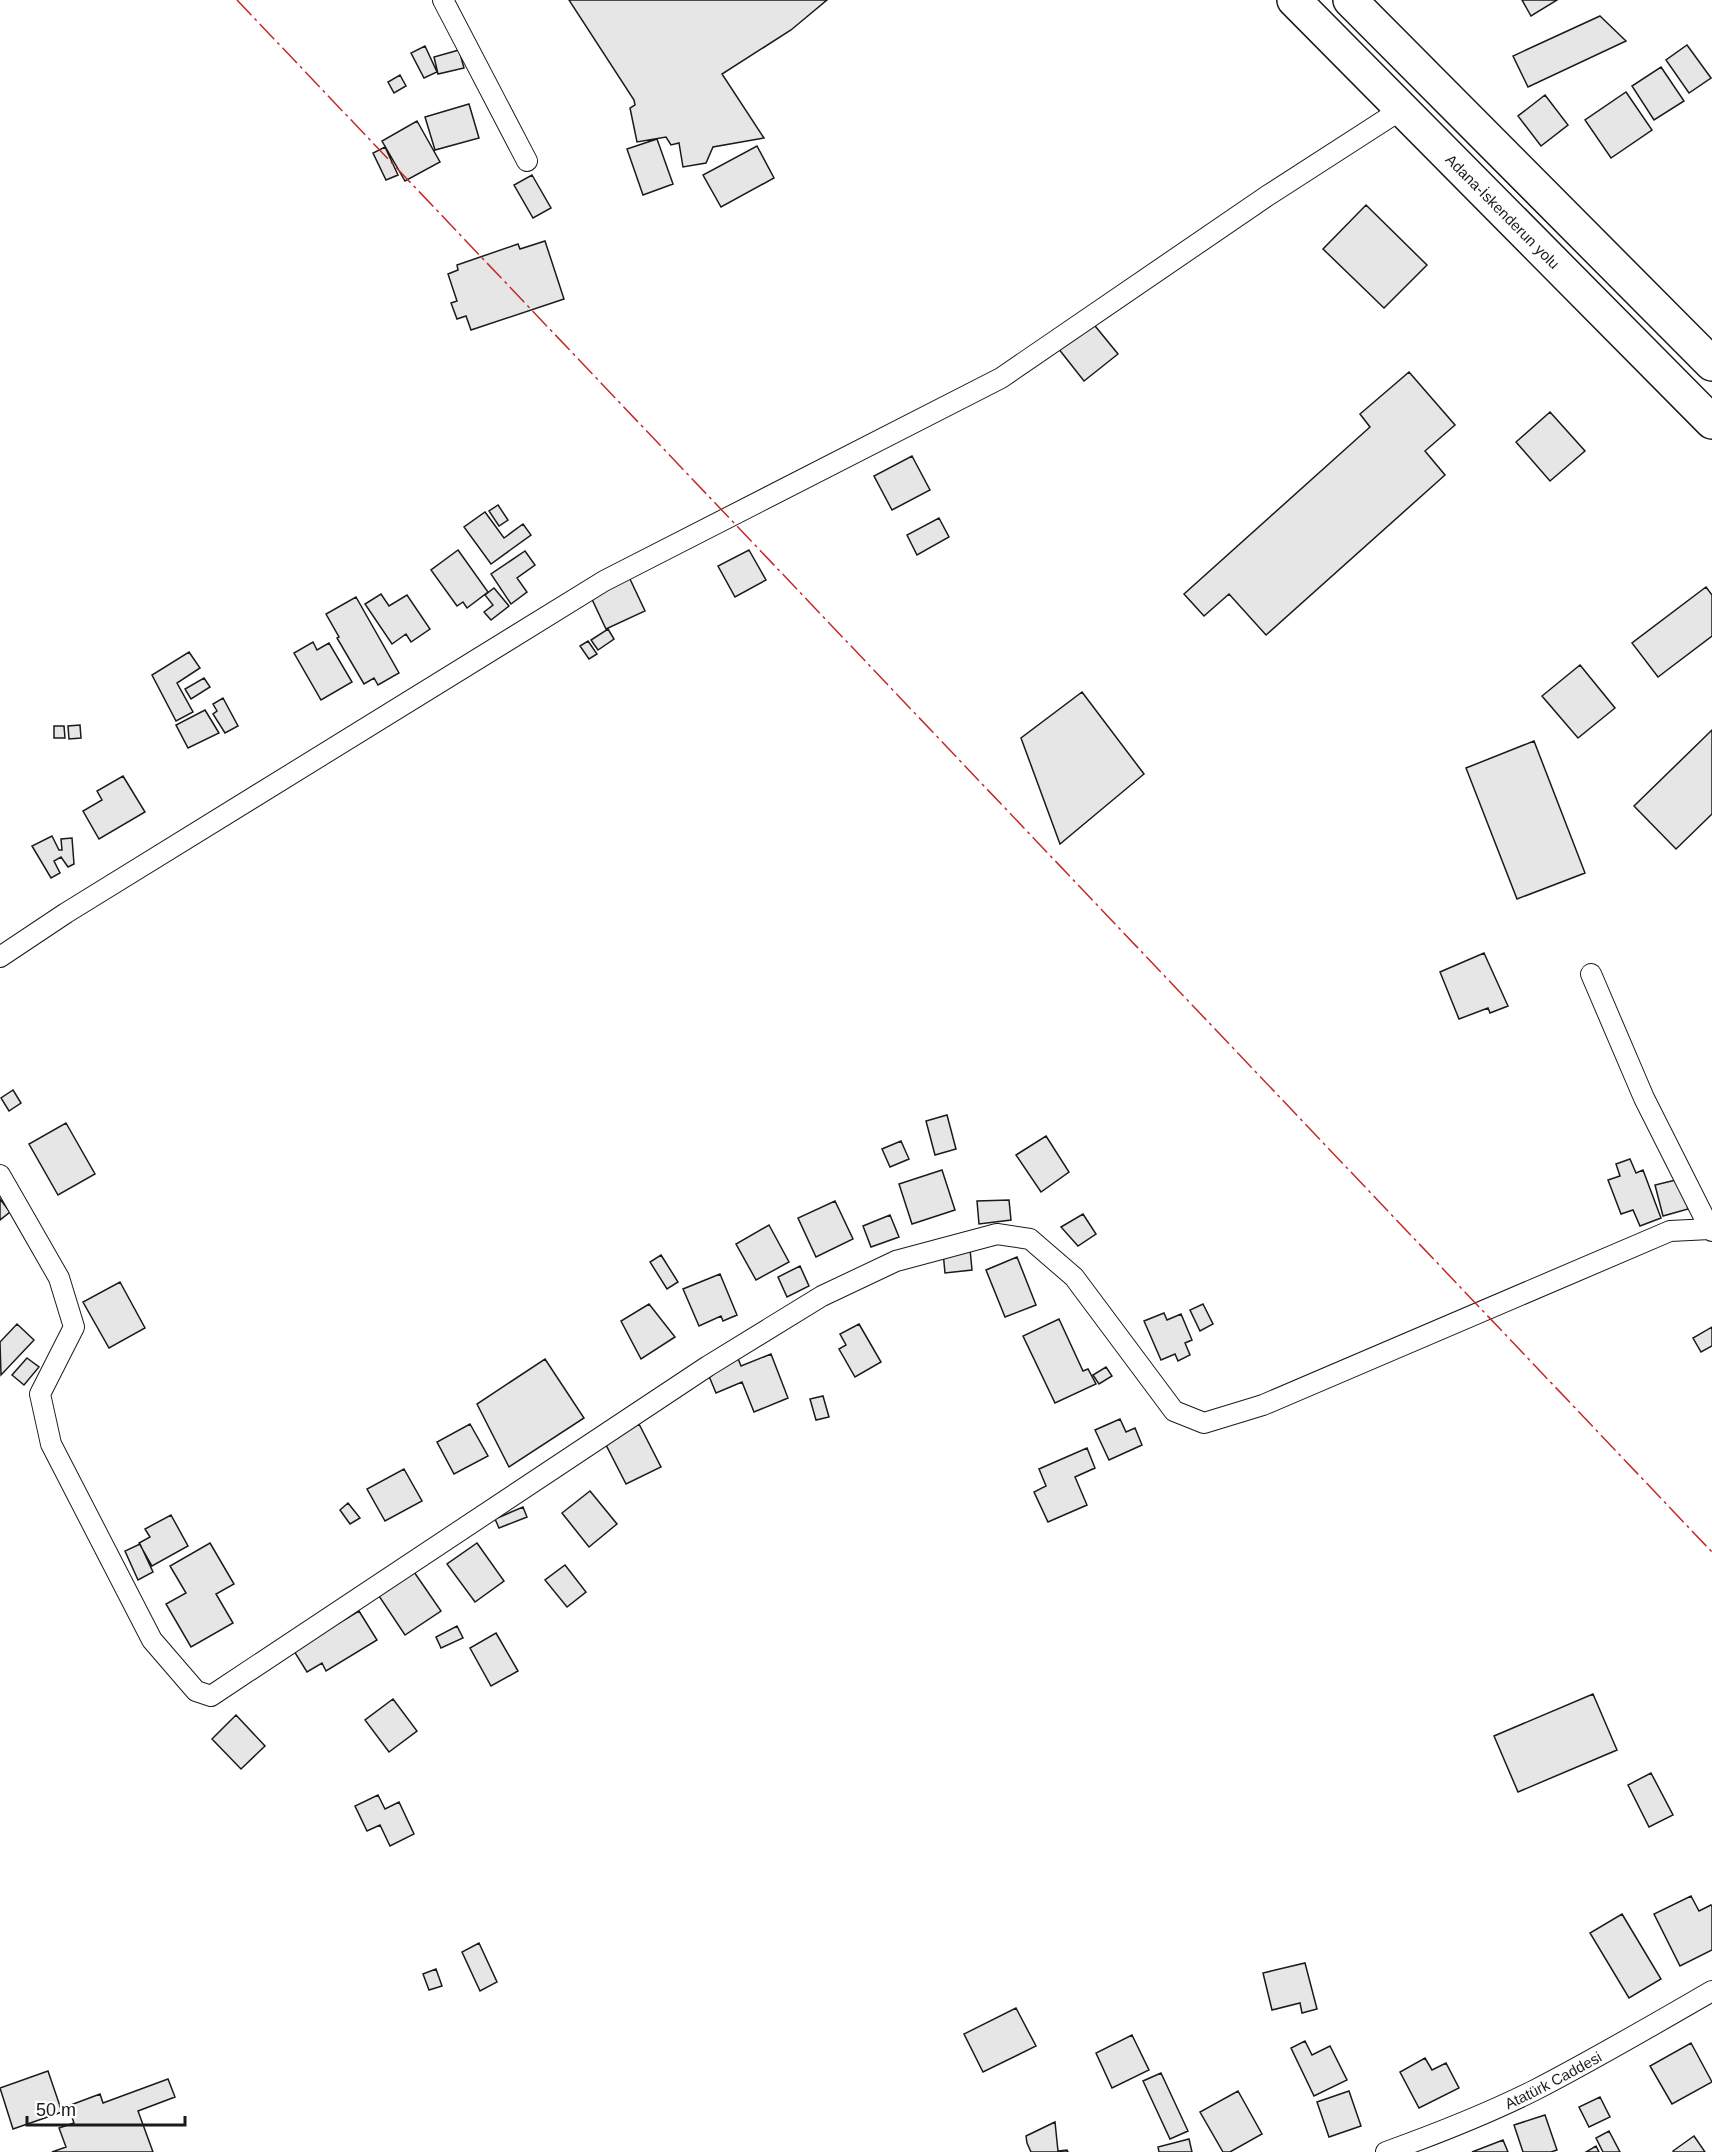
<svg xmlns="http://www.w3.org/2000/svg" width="1712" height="2152" font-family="Helvetica,sans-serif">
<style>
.building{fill:#e6e6e6;stroke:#1a1a1a;stroke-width:1.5}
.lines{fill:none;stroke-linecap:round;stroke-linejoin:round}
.street-casing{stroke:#1a1a1a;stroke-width:22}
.highway-casing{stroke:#1a1a1a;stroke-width:36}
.street{stroke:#fff;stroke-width:20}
.highway{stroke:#fff;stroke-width:33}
.power{stroke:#c62828;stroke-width:1.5;stroke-dasharray:21 4.5 3 4.5;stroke-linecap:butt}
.labels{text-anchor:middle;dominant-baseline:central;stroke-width:4.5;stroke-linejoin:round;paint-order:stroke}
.street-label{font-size:15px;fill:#1a1a1a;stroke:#fff}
</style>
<rect width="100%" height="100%" fill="#fff"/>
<path class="building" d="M 569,0 L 827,0 L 791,30 L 722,74 L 764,138 L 713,147 L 706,163 L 683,167 L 679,143 L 671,145 L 666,137 L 637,142 L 630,108 L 635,105 L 634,100 Z
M 1522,0 L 1557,0 L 1531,16 Z
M 1600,16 L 1626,41 L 1528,87 L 1513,56 Z
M 1687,45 L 1711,78 L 1689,93 L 1666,60 Z
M 425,46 L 437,72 L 424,78 L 411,53 Z
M 459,50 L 464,68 L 438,74 L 434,57 Z
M 1661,67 L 1684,101 L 1654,120 L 1632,86 Z
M 400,75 L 406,86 L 394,93 L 388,82 Z
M 1626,92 L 1652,130 L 1611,158 L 1585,120 Z
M 1545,95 L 1568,125 L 1541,146 L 1518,116 Z
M 469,104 L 479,138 L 435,150 L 425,117 Z
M 417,121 L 440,162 L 405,181 L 382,141 Z
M 657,139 L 673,184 L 643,195 L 627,149 Z
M 757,146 L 774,178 L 721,207 L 703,175 Z
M 385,147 L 398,175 L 386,180 L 373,153 Z
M 532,175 L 551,208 L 533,218 L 514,185 Z
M 1366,205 L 1427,265 L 1384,308 L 1323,249 Z
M 545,241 L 564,299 L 471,330 L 466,316 L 457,319 L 451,303 L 457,301 L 448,274 L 458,270 L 457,265 L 518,244 L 520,249 Z
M 1091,321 L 1118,354 L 1084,381 L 1058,348 Z
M 1409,372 L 1455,425 L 1425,451 L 1445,475 L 1266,635 L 1229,594 L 1204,616 L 1184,594 L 1370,427 L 1360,414 Z
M 1550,412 L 1585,451 L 1550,481 L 1516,442 Z
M 912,456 L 930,490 L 892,510 L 874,476 Z
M 498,505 L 508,520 L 499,526 L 489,511 Z
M 485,512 L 504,538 L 523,524 L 531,535 L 491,564 L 464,527 Z
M 939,518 L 949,537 L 917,555 L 907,535 Z
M 458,550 L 488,592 L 467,608 L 463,602 L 457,606 L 431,570 Z
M 749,550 L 766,580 L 735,597 L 718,566 Z
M 525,551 L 535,565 L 517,578 L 527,592 L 511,604 L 491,574 Z
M 629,577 L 645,611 L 606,629 L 590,595 Z
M 1706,587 L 1712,595 L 1712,636 L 1658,677 L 1632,643 Z
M 494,588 L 509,606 L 491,620 L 484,612 L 493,605 L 485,595 Z
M 381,594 L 389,606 L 407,595 L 430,629 L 411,642 L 406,634 L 392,644 L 365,604 Z
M 356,597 L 399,673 L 378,685 L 374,678 L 364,684 L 337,638 L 339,637 L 326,614 Z
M 608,629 L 614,639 L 598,650 L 591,640 Z
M 588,641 L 597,654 L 589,659 L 580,646 Z
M 313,642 L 317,650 L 329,643 L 352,682 L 321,700 L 294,653 Z
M 189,652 L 200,668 L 177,683 L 193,712 L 176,721 L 152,675 Z
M 1580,665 L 1615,708 L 1578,738 L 1542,696 Z
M 204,678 L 210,687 L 191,699 L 185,689 Z
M 1082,692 L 1144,774 L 1060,844 L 1021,738 Z
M 223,698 L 238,726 L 225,733 L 213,714 L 217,711 L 213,704 Z
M 205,710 L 219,733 L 188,748 L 176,725 Z
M 80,725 L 81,738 L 69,739 L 68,726 Z
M 54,726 L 64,726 L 65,738 L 54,738 Z
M 1712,730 L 1712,814 L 1676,849 L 1634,806 Z
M 1534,741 L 1585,873 L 1517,899 L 1466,768 Z
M 123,776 L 145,812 L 99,839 L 83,811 L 102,800 L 97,791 Z
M 52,836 L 59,850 L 62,850 L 61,839 L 72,838 L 74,864 L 68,867 L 61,857 L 54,861 L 60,873 L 51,878 L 32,846 Z
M 1484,953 L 1508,1006 L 1490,1013 L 1488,1008 L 1459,1019 L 1440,972 Z
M 13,1090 L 21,1103 L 9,1111 L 1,1098 Z
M 947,1115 L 956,1149 L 935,1155 L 926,1121 Z
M 66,1123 L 95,1174 L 58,1195 L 29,1144 Z
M 1046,1136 L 1069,1172 L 1041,1192 L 1016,1155 Z
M 901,1141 L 909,1159 L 890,1167 L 882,1149 Z
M 1630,1159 L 1636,1173 L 1643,1170 L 1661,1218 L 1640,1226 L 1633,1210 L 1621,1214 L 1608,1180 L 1620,1176 L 1616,1164 Z
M 942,1170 L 955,1210 L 912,1224 L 899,1184 Z
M 1680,1179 L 1688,1209 L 1663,1216 L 1655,1185 Z
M 0,1199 L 10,1212 L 0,1220 Z
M 1009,1200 L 1011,1220 L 979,1224 L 977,1201 Z
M 835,1201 L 853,1239 L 816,1257 L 798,1218 Z
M 1083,1214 L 1096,1234 L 1078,1246 L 1061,1227 Z
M 890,1215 L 899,1237 L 871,1247 L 863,1226 Z
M 769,1225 L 789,1262 L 756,1280 L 736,1244 Z
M 970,1249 L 972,1270 L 945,1273 L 943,1252 Z
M 661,1255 L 678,1282 L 667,1289 L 650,1262 Z
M 1017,1257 L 1036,1305 L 1005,1317 L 986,1270 Z
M 800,1266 L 809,1286 L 787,1297 L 778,1277 Z
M 720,1274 L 737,1315 L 723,1321 L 721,1316 L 699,1326 L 683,1289 Z
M 120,1282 L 145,1328 L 109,1348 L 83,1302 Z
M 649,1304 L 675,1337 L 641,1359 L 621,1321 Z
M 1203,1304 L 1213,1324 L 1200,1331 L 1190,1310 Z
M 1164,1313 L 1167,1320 L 1181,1314 L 1192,1340 L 1185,1343 L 1190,1355 L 1178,1361 L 1175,1354 L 1161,1360 L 1144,1321 Z
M 1059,1319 L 1083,1371 L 1088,1369 L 1096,1384 L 1055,1403 L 1023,1336 Z
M 17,1324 L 34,1340 L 1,1375 L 0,1342 Z
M 859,1324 L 881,1362 L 855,1377 L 839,1349 L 846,1345 L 840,1334 Z
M 1712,1327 L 1712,1346 L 1701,1352 L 1693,1338 Z
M 771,1354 L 788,1398 L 754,1412 L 742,1382 L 716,1393 L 706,1369 L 737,1356 L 741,1366 Z
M 27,1358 L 39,1367 L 24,1385 L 12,1375 Z
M 545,1359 L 584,1418 L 509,1467 L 477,1404 Z
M 1106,1367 L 1112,1376 L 1099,1384 L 1093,1375 Z
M 823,1396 L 829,1417 L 816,1420 L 810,1399 Z
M 1120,1419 L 1126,1432 L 1135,1428 L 1142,1445 L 1109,1460 L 1095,1430 Z
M 470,1424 L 488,1456 L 454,1474 L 437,1442 Z
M 639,1424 L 661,1467 L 626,1484 L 604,1441 Z
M 1087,1448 L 1095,1468 L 1075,1477 L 1087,1505 L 1048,1522 L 1034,1492 L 1046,1486 L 1039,1469 Z
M 404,1469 L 422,1501 L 385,1521 L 367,1489 Z
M 590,1491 L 617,1524 L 589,1547 L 562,1513 Z
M 348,1503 L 360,1518 L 350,1524 L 340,1510 Z
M 523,1507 L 527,1517 L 499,1528 L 495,1519 Z
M 171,1515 L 188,1546 L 152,1566 L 139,1543 L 150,1537 L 145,1529 Z
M 210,1543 L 234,1584 L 216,1594 L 233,1623 L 191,1647 L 166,1604 L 186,1593 L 170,1566 Z
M 477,1543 L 504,1581 L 475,1602 L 447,1564 Z
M 140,1544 L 153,1572 L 138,1580 L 125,1551 Z
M 565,1565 L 586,1592 L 567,1607 L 545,1580 Z
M 412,1569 L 441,1611 L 405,1635 L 377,1593 Z
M 359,1611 L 377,1640 L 326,1671 L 322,1663 L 307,1672 L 289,1643 L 319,1635 Z
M 457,1626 L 463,1638 L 441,1648 L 436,1637 Z
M 496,1633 L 518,1671 L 491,1686 L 470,1648 Z
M 1593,1694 L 1617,1750 L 1518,1792 L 1494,1736 Z
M 393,1699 L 417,1731 L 389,1752 L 365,1720 Z
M 236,1715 L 265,1746 L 241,1769 L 212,1739 Z
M 1651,1773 L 1673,1815 L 1649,1827 L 1628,1785 Z
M 378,1795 L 385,1809 L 399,1802 L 414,1834 L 390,1846 L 380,1825 L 367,1831 L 355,1806 Z
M 1691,1896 L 1699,1911 L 1711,1905 L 1712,1906 L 1712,1950 L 1680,1966 L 1654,1914 Z
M 1622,1914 L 1661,1979 L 1629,1998 L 1590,1933 Z
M 479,1943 L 497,1982 L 480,1991 L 462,1952 Z
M 1305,1963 L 1317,2009 L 1302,2013 L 1300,2003 L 1272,2010 L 1263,1973 Z
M 436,1969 L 442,1986 L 429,1990 L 423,1974 Z
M 1016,2008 L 1036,2046 L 983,2072 L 964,2034 Z
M 1132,2035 L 1149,2070 L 1112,2088 L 1096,2053 Z
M 1305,2041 L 1312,2055 L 1330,2046 L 1347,2080 L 1314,2096 L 1291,2048 Z
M 1691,2043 L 1712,2082 L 1672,2104 L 1650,2066 Z
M 1425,2058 L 1432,2070 L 1446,2063 L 1459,2088 L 1419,2108 L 1400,2072 Z
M 48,2071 L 62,2112 L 13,2129 L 0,2088 Z
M 1161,2073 L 1188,2131 L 1170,2139 L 1143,2081 Z
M 168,2079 L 175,2097 L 138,2111 L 153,2152 L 52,2152 L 66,2147 L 59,2128 L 74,2123 L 68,2106 L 100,2094 L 103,2103 Z
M 1238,2091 L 1262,2134 L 1230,2152 L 1223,2152 L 1200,2112 Z
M 1349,2091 L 1361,2126 L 1329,2137 L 1317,2102 Z
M 1600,2097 L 1610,2117 L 1589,2127 L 1579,2107 Z
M 1545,2115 L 1557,2150 L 1551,2152 L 1523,2152 L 1514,2125 Z
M 1055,2122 L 1058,2151 L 1067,2150 L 1068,2152 L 1031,2152 L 1027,2143 L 1026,2136 Z
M 1609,2131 L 1620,2152 L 1603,2152 L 1596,2138 Z
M 1694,2136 L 1705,2152 L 1674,2152 L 1673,2151 Z
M 1189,2139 L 1192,2152 L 1159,2152 L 1158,2147 Z
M 1503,2140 L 1508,2152 L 1472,2152 Z
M 1596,2146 L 1599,2152 L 1586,2152 Z"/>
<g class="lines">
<g class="street-casing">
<g id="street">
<path d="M 443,0 L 527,161"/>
<path d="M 0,957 L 66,913 L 604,581 L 1001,378 L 1267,196 L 1402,109"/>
<path d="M 1591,974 L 1644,1098 L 1710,1229"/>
<path d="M 0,1175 L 59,1278 L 74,1327 L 40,1394 L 51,1444 L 152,1640 L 196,1691 L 211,1696 L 708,1366 L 822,1296 L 896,1261 L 997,1234 L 1030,1239 L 1074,1277 L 1174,1411 L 1204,1423 L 1263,1405 L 1670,1231 L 1710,1229 L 1712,1231"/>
<path id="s1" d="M 1386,2152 C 1436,2134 1487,2114 1535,2090 C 1595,2059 1653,2025 1712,1991"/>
</g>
</g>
<g class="highway-casing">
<g id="highway">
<path id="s2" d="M 1294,0 L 1712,422"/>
<path d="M 1350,0 L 1712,364"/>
</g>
</g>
<use href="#street" class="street"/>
<use href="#highway" class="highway"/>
<path class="power" d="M 237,0 L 1712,1552"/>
</g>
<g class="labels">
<g class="street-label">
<text stroke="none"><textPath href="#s2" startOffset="297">Adana-İskenderun yolu</textPath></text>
<text stroke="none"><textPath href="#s1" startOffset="182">Atatürk Caddesi</textPath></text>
</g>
</g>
<path d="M27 2116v9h158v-9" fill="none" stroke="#1a1a1a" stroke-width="3"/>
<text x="36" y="2116" font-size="18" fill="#1a1a1a" stroke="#ffffff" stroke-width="4.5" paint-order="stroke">50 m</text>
</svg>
